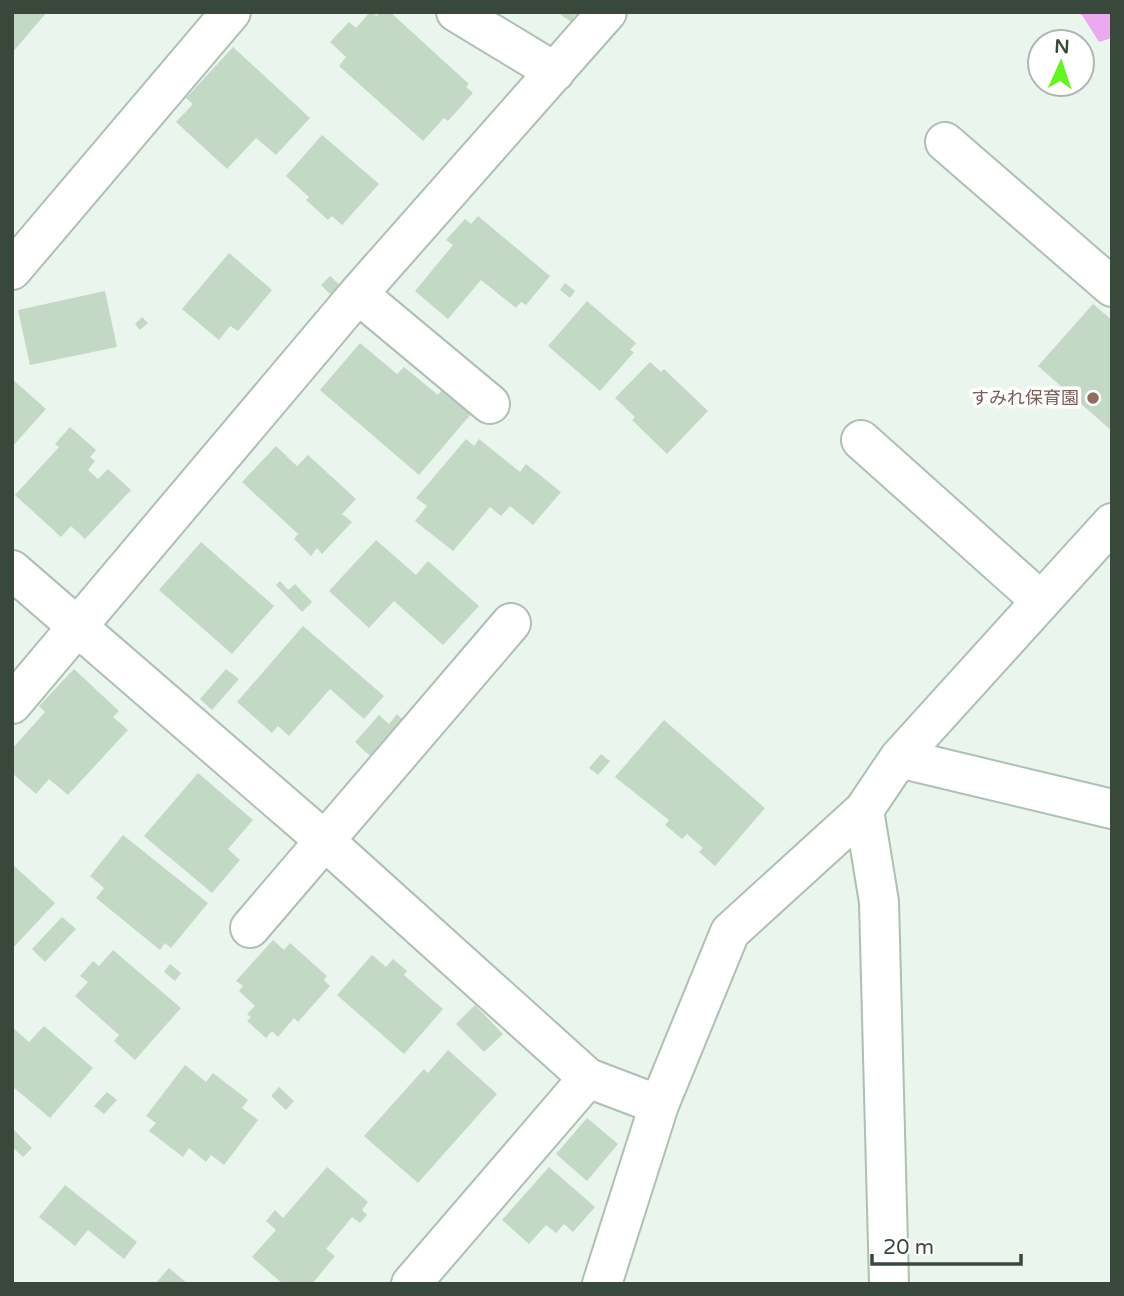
<svg xmlns="http://www.w3.org/2000/svg" width="1124" height="1296" font-family="'Varela Round','Noto Sans JP',sans-serif">
<style>
.water{fill:#eba9ef}
.building{fill:#c3d9c6}
.lines{fill:none;stroke-linecap:round;stroke-linejoin:round}
.minor-casing{stroke:#adc0b1;stroke-width:42}
.minor{stroke:#fff;stroke-width:38}
.education-dot{fill:#8d6e63;stroke:#fff;stroke-width:2.5}
.labels{text-anchor:middle;dominant-baseline:central;stroke-width:7;stroke-linejoin:round;paint-order:stroke}
.education-label{font-size:18px;fill:#785e54;stroke:#fff;text-anchor:end}
</style>
<rect width="100%" height="100%" fill="#eaf5ed"/>
<path class="water" d="M 1075,12 L 1112,12 L 1112,38 L 1099,42 L 1082,15 Z"/>
<path class="building" d="M 12,12 L 47,12 L 12,53 Z
M 370,12 L 377,16 L 380,12 L 390,12 L 469,84 L 466,87 L 473,93 L 448,121 L 444,118 L 423,141 L 339,66 L 346,57 L 330,42 L 349,22 L 356,28 Z
M 557,12 L 584,12 L 580,18 L 575,15 L 571,22 Z
M 233,47 L 310,118 L 276,155 L 256,138 L 227,169 L 176,122 L 193,104 L 186,98 Z
M 322,135 L 379,184 L 342,225 L 332,216 L 328,220 L 306,200 L 309,197 L 286,176 Z
M 478,216 L 550,276 L 526,305 L 521,302 L 516,308 L 481,280 L 448,319 L 415,291 L 453,245 L 446,240 L 465,219 L 471,224 Z
M 229,253 L 272,290 L 238,331 L 230,326 L 219,340 L 182,309 Z
M 330,276 L 341,286 L 332,296 L 321,285 Z
M 565,283 L 575,291 L 570,298 L 560,290 Z
M 105,291 L 117,347 L 30,365 L 18,310 Z
M 587,301 L 636,343 L 630,350 L 634,352 L 600,391 L 548,346 Z
M 1093,304 L 1112,320 L 1112,431 L 1038,366 Z
M 142,317 L 148,323 L 140,330 L 135,324 Z
M 360,343 L 397,374 L 404,367 L 438,395 L 443,388 L 472,413 L 419,475 L 320,390 Z
M 650,362 L 661,372 L 664,369 L 708,411 L 667,454 L 632,420 L 635,417 L 615,398 Z
M 12,379 L 46,409 L 12,447 Z
M 70,427 L 96,450 L 90,457 L 95,461 L 88,470 L 98,479 L 108,469 L 131,490 L 85,539 L 71,526 L 61,537 L 15,495 L 59,447 L 55,444 Z
M 466,439 L 474,446 L 479,439 L 520,472 L 526,464 L 561,492 L 533,525 L 510,506 L 501,516 L 490,507 L 453,551 L 415,521 L 427,506 L 416,498 Z
M 276,446 L 297,466 L 308,455 L 356,499 L 342,514 L 352,522 L 322,554 L 317,548 L 311,556 L 294,539 L 298,534 L 242,482 Z
M 376,540 L 416,575 L 428,561 L 479,606 L 443,645 L 394,601 L 369,628 L 329,591 Z
M 201,542 L 274,606 L 232,654 L 159,590 Z
M 280,581 L 288,590 L 295,584 L 312,602 L 302,612 L 276,585 Z
M 303,626 L 384,696 L 364,719 L 330,689 L 289,736 L 278,726 L 272,733 L 237,702 Z
M 74,669 L 119,711 L 113,717 L 128,730 L 68,795 L 49,779 L 36,794 L 12,773 L 12,749 L 45,712 L 39,706 Z
M 226,669 L 239,679 L 212,710 L 200,699 Z
M 397,714 L 403,720 L 370,756 L 355,742 L 379,715 L 389,724 Z
M 664,720 L 765,808 L 715,866 L 699,852 L 703,848 L 687,834 L 682,839 L 665,825 L 669,820 L 615,777 Z
M 601,754 L 610,761 L 598,775 L 589,768 Z
M 198,773 L 253,820 L 228,849 L 240,860 L 212,893 L 144,836 Z
M 123,835 L 208,903 L 171,948 L 165,943 L 160,950 L 96,898 L 104,888 L 90,876 Z
M 12,864 L 55,903 L 12,949 Z
M 62,917 L 76,929 L 45,962 L 32,949 Z
M 273,940 L 284,950 L 290,943 L 327,976 L 324,980 L 330,986 L 298,1022 L 294,1018 L 278,1037 L 272,1031 L 266,1038 L 247,1021 L 251,1017 L 247,1014 L 255,1006 L 239,991 L 243,986 L 236,981 Z
M 113,950 L 181,1008 L 135,1060 L 114,1041 L 119,1035 L 75,996 L 88,982 L 80,976 L 93,961 L 99,966 Z
M 372,955 L 386,967 L 393,959 L 407,971 L 404,975 L 443,1009 L 404,1054 L 337,995 Z
M 170,964 L 181,973 L 175,981 L 164,972 Z
M 475,1005 L 503,1034 L 484,1052 L 456,1024 Z
M 44,1026 L 93,1068 L 50,1118 L 12,1086 L 12,1027 L 29,1042 Z
M 448,1050 L 497,1094 L 418,1183 L 364,1136 L 424,1069 L 428,1073 Z
M 185,1065 L 206,1082 L 213,1073 L 248,1100 L 242,1108 L 258,1120 L 224,1165 L 211,1155 L 206,1162 L 189,1148 L 183,1157 L 149,1131 L 156,1123 L 146,1116 Z
M 279,1087 L 294,1101 L 286,1110 L 271,1096 Z
M 107,1092 L 117,1100 L 104,1114 L 94,1106 Z
M 587,1118 L 618,1144 L 587,1181 L 556,1154 Z
M 12,1128 L 32,1148 L 23,1157 L 12,1147 L 14,1144 L 12,1142 Z
M 327,1167 L 368,1202 L 362,1210 L 367,1215 L 360,1223 L 352,1217 L 326,1249 L 335,1256 L 312,1284 L 283,1284 L 252,1257 L 276,1230 L 266,1221 L 275,1210 L 283,1218 Z
M 549,1167 L 595,1207 L 573,1232 L 564,1224 L 556,1233 L 546,1225 L 529,1244 L 502,1220 Z
M 65,1185 L 137,1242 L 124,1259 L 88,1230 L 75,1246 L 39,1217 Z
M 169,1268 L 188,1284 L 155,1284 Z"/>
<g class="lines">
<g class="minor-casing">
<path id="minor" d="M 456,12 L 555,72
M 945,142 L 1112,287
M 12,270 L 231,12
M 358,294 L 490,404
M 861,440 L 1041,601
M 12,570 L 325,841 L 588,1078 L 659,1105
M 12,704 L 358,294 L 607,12
M 899,758 L 1112,809
M 864,810 L 879,902 L 889,1284
M 250,928 L 511,623
M 411,1284 L 588,1078
M 602,1284 L 659,1105 L 730,932 L 864,810 L 899,758 L 1112,523"/>
</g>
<use href="#minor" class="minor"/>
</g>
<circle class="education-dot" cx="1093" cy="398" r="7"/>
<g class="labels">
<g class="education-label">
<text x="1079" y="398">すみれ保育園</text>
</g>
</g>
<rect width="1124" height="1296" fill="none" stroke="#38493b" stroke-width="28"/>
<g transform="translate(1061 63) rotate(3)"><circle r="33" fill="#ffffff" stroke="#afb6b1" stroke-width="2"/>
<path d="M0-5L12 26L0 18L-12 26Z" fill="#65f422"/>
<text y="-10" font-size="19" font-weight="bold" text-anchor="middle" fill="#38493b">N</text>
</g>
<path d="M872 1254v10h149v-10" fill="none" stroke="#38493b" stroke-width="3.5"/>
<text x="883" y="1254" font-size="21" fill="#38493b" stroke="#ffffff" stroke-width="5" paint-order="stroke">20 m</text>
</svg>
